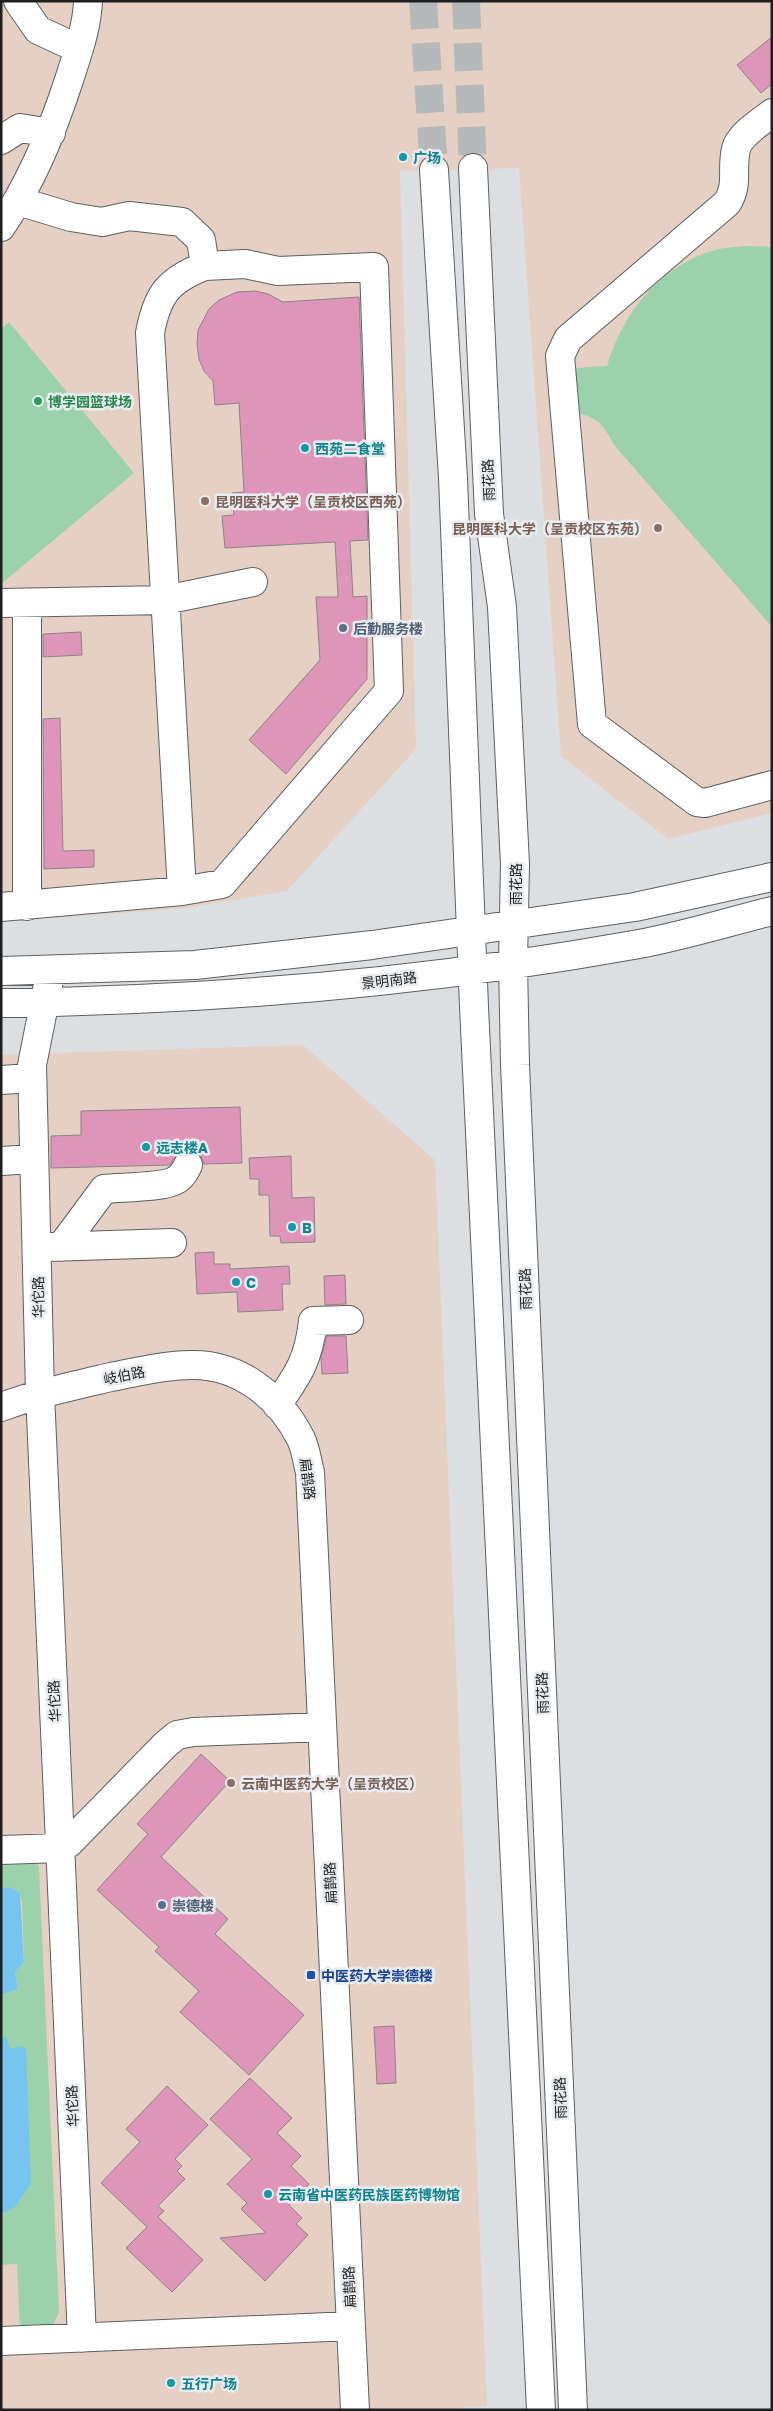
<svg xmlns="http://www.w3.org/2000/svg" width="773" height="2411" font-family="'Golos Text','Noto Sans SC',sans-serif">
<style>
.education{fill:#e6d0c3}
.green{fill:#9bd2ab}
.water{fill:#75c5f0}
.building{fill:#df95ba;stroke:#898688}
.lines{fill:none;stroke-linecap:round;stroke-linejoin:round}
.minor-tunnel{stroke:#b6b9ba;stroke-width:28;stroke-dasharray:28 14;stroke-linecap:butt}
.minor-casing{stroke:#5d5f61;stroke-width:30}
.minor{stroke:#fff;stroke-width:28}
.culture-dot{fill:#0f9aa8;stroke:#e9ecef;stroke-width:2}
.leisure-dot{fill:#2e9e5b;stroke:#e9ecef;stroke-width:2}
.education-dot{fill:#8d6e63;stroke:#e9ecef;stroke-width:2}
.service-dot{fill:#5c6f8a;stroke:#e9ecef;stroke-width:2}
.transit-dot{fill:#1a4fb4;stroke:#e9ecef;stroke-width:2}
.labels{text-anchor:middle;dominant-baseline:central;stroke-width:5;stroke-linejoin:round;paint-order:stroke}
.culture-label{font-size:14px;font-weight:bold;fill:#0d838f;stroke:#e9ecef;text-anchor:start}
.leisure-label{font-size:14px;font-weight:bold;fill:#27864d;stroke:#e9ecef;text-anchor:start}
.street-label{font-size:14px;fill:#1e1f20;stroke:#e9ecef}
.education-label{font-size:14px;font-weight:bold;fill:#785e54;stroke:#e9ecef;text-anchor:start}
.service-label{font-size:14px;font-weight:bold;fill:#4e5e75;stroke:#e9ecef;text-anchor:start}
.transit-label{font-size:14px;font-weight:bold;fill:#164399;stroke:#e9ecef;text-anchor:start}
</style>
<rect width="100%" height="100%" fill="#dcdfe1"/>
<path class="education" d="M 1,1 L 772,1 L 772,813 L 668,839 L 561,756 L 519,168 L 400,171 L 416,749 L 287,891 L 185,908 L 70,917 L 1,918 Z
M 303,1045 L 435,1160 L 487,2406 L 431,2410 L 1,2410 L 1,1055 Z"/>
<path class="green" d="M 749,246 L 772,247 L 772,627 L 615,446 C 603,426 600,417 575,413 L 574,368 L 607,366 C 623,313 659,266 715,250 C 725,247 738,247 749,246 Z
M 9,322 L 134,473 L 1,584 L 1,329 Z
M 1,1859 L 35,1861 L 39,1867 L 59,2312 L 53,2326 L 20,2329 L 17,2264 L 1,2265 L 1,2214 L 4,2213 L 10,2049 L 5,2037 L 1,2038 L 1,1995 L 18,1989 L 15,1972 L 24,1962 L 22,1902 L 20,1893 L 10,1887 L 1,1888 Z"/>
<path class="water" d="M 10,1887 L 20,1893 L 24,1962 L 15,1972 L 18,1989 L 1,1995 L 1,1888 Z
M 6,2036 L 10,2049 L 22,2046 L 26,2050 L 31,2183 L 15,2207 L 1,2214 L 1,2038 Z"/>
<path class="building" d="M 772,37 L 772,84 L 761,93 L 737,65 Z
M 255,291 L 268,294 L 283,302 L 359,297 L 368,540 L 350,541 L 353,597 L 367,596 L 367,679 L 286,774 L 249,740 L 320,660 L 316,597 L 338,597 L 335,542 L 225,548 L 222,516 L 234,515 L 232,493 L 244,492 L 239,403 L 215,405 L 213,381 L 204,371 L 199,359 L 197,344 L 198,330 L 209,309 L 219,300 L 237,292 Z
M 81,632 L 82,655 L 43,657 L 43,634 Z
M 60,718 L 63,851 L 94,850 L 94,867 L 44,869 L 43,719 Z
M 240,1107 L 242,1163 L 204,1164 L 201,1156 L 195,1151 L 188,1149 L 179,1152 L 170,1165 L 51,1168 L 51,1136 L 81,1135 L 81,1111 Z
M 291,1156 L 292,1198 L 314,1197 L 315,1242 L 281,1243 L 280,1236 L 270,1236 L 269,1195 L 259,1195 L 259,1179 L 250,1179 L 249,1158 Z
M 214,1252 L 214,1264 L 230,1264 L 230,1269 L 289,1266 L 290,1284 L 282,1284 L 283,1310 L 238,1312 L 237,1292 L 197,1294 L 195,1253 Z
M 345,1275 L 346,1304 L 325,1305 L 324,1276 Z
M 327,1336 L 346,1336 L 348,1373 L 322,1374 L 321,1357 Z
M 201,1754 L 230,1781 L 161,1857 L 228,1919 L 215,1934 L 304,2015 L 249,2075 L 180,2012 L 199,1991 L 155,1951 L 159,1947 L 97,1890 L 148,1834 L 137,1824 Z
M 394,2026 L 396,2083 L 377,2084 L 374,2027 Z
M 250,2078 L 292,2118 L 277,2133 L 301,2156 L 291,2166 L 309,2184 L 289,2205 L 302,2218 L 296,2224 L 308,2235 L 265,2281 L 220,2238 L 266,2233 L 241,2209 L 247,2203 L 227,2184 L 252,2159 L 210,2119 Z
M 167,2086 L 208,2125 L 175,2159 L 182,2166 L 177,2171 L 185,2179 L 158,2206 L 164,2211 L 158,2217 L 203,2260 L 172,2292 L 126,2248 L 147,2227 L 101,2183 L 140,2142 L 126,2129 Z"/>
<g class="lines">
<path class="minor-tunnel" d="M 423,1 L 434,170
M 466,1 L 473,168"/>
<g class="minor-casing">
<path id="minor" d="M 18,1 L 38,30 L 79,49
M 772,113 C 761,122 739,135 736,149 C 731,169 739,185 727,203 L 568,339 L 560,356 L 592,724 L 697,802 L 705,803 L 772,785
M 1,140 L 20,128 L 51,133
M 473,168 L 489,514 L 502,607 L 515,864 L 513,963 L 515,1065 L 573,2410
M 434,170 L 453,478 L 474,1007 L 541,2410
M 1,227 C 32,181 52,132 69,80 C 77,55 87,28 88,1
M 1,603 L 165,600 L 253,582
M 182,891 L 150,333 C 157,295 168,280 205,266
M 27,906 L 27,603
M 1,907 L 182,891 L 222,884 L 389,691 L 374,267 L 278,271 L 245,264 L 205,266 L 201,240 L 182,222 L 129,216 L 102,222 L 71,217 L 18,201
M 51,970 L 32,1065 L 40,1393 L 82,2338
M 1,971 L 195,965 L 372,945 L 635,907 L 772,877
M 1,1003 C 214,1000 429,982 639,944 C 683,936 728,922 772,911
M 1,1080 L 32,1078
M 1,1161 L 34,1159
M 48,1247 L 172,1243
M 61,1247 L 104,1189 C 120,1187 163,1188 176,1180 C 182,1177 185,1171 188,1165
M 277,1405 C 298,1375 309,1359 313,1321 L 349,1320
M 1,1407 C 39,1393 72,1386 111,1377 C 137,1372 164,1365 191,1365 C 240,1364 280,1397 301,1439 C 306,1449 307,1462 310,1472 L 355,2410
M 1,1850 L 60,1848 L 69,1843 L 165,1745 L 177,1735 L 193,1732 L 322,1727
M 1,2341 L 351,2326"/>
</g>
<use href="#minor" class="minor"/>
</g>
<g class="culture-dot">
<circle cx="403" cy="157" r="5"/>
<circle cx="305" cy="448" r="5"/>
<circle cx="146" cy="1147" r="5"/>
<circle cx="292" cy="1227" r="5"/>
<circle cx="236" cy="1282" r="5"/>
<circle cx="268" cy="2194" r="5"/>
<circle cx="171" cy="2383" r="5"/>
</g>
<circle class="leisure-dot" cx="38" cy="401" r="5"/>
<g class="education-dot">
<circle cx="205" cy="501" r="5"/>
<circle cx="658" cy="528" r="5"/>
<circle cx="231" cy="1783" r="5"/>
</g>
<g class="service-dot">
<circle cx="343" cy="628" r="5"/>
<circle cx="162" cy="1905" r="5"/>
</g>
<rect class="transit-dot" x="306" y="1970" width="10" height="10" rx="2.5"/>
<g class="labels">
<g class="culture-label">
<text x="413" y="157">广场</text>
<text x="315" y="448">西苑二食堂</text>
<text x="156" y="1147">远志楼A</text>
<text x="302" y="1227">B</text>
<text x="246" y="1282">C</text>
<text x="278" y="2194">云南省中医药民族医药博物馆</text>
<text x="181" y="2383">五行广场</text>
</g>
<g class="leisure-label">
<text x="48" y="401">博学园篮球场</text>
</g>
<g class="street-label">
<text transform="translate(488 480) rotate(-93)">雨花路</text>
<text transform="translate(515 884) rotate(-90)">雨花路</text>
<text transform="translate(389 980) rotate(-7)">景明南路</text>
<text transform="translate(525 1289) rotate(-92)">雨花路</text>
<text transform="translate(38 1297) rotate(-91)">华佗路</text>
<text transform="translate(124 1375) rotate(-11)">岐伯路</text>
<text transform="translate(308 1479) rotate(83)">扁鹊路</text>
<text transform="translate(542 1693) rotate(-92)">雨花路</text>
<text transform="translate(54 1701) rotate(-93)">华佗路</text>
<text transform="translate(330 1883) rotate(-93)">扁鹊路</text>
<text transform="translate(560 2098) rotate(-92)">雨花路</text>
<text transform="translate(72 2106) rotate(-93)">华佗路</text>
<text transform="translate(349 2287) rotate(-93)">扁鹊路</text>
</g>
<g class="education-label">
<text x="215" y="501">昆明医科大学（呈贡校区西苑）</text>
<text x="648" y="528" text-anchor="end">昆明医科大学（呈贡校区东苑）</text>
<text x="241" y="1783">云南中医药大学（呈贡校区）</text>
</g>
<g class="service-label">
<text x="353" y="628">后勤服务楼</text>
<text x="172" y="1905">崇德楼</text>
</g>
<g class="transit-label">
<text x="321" y="1975">中医药大学崇德楼</text>
</g>
</g>
<rect width="773" height="2411" fill="none" stroke="#1e1f20" stroke-width="5"/>
</svg>
